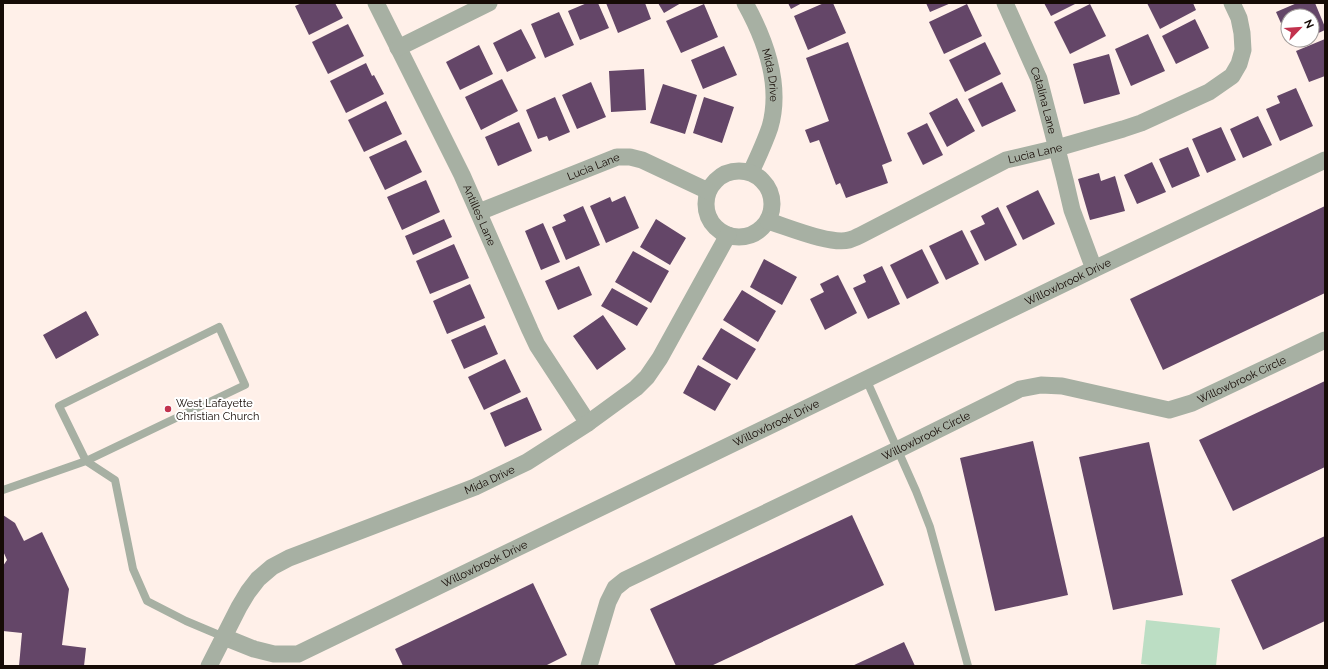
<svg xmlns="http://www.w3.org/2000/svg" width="1328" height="669" font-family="Raleway,sans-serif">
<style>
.green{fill:#bcdec4}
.building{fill:#644668}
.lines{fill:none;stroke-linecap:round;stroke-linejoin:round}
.lane{stroke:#a7b0a3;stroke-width:8}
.street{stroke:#a7b0a3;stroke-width:17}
.poi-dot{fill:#c2324e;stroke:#fff;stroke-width:1.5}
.labels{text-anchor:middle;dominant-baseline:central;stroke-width:4;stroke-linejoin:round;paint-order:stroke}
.street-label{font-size:11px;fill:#160b06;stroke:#fff}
.poi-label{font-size:11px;fill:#160b06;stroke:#fff;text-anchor:start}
</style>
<rect width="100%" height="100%" fill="#fff0e9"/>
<path class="green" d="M 1146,620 L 1220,628 L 1216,666 L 1159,666 L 1141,664 Z"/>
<path class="building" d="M 302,3 L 335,3 L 343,18 L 309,35 L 295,6 Z
M 587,3 L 598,3 L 609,28 L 580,40 L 568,11 Z
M 606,3 L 645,3 L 651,19 L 618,33 Z
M 658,3 L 681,3 L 664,13 Z
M 788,3 L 802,3 L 791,9 Z
M 824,3 L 833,3 L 846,33 L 808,50 L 794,16 Z
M 926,3 L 951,3 L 930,12 Z
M 1044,3 L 1077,3 L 1051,16 Z
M 1147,3 L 1193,3 L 1196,10 L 1160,29 Z
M 1297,3 L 1315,3 L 1325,27 L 1325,30 L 1312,36 L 1312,16 L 1288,16 L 1288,39 L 1276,12 Z
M 704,4 L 718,37 L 681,53 L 666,21 Z
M 967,4 L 982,36 L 944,54 L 929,22 Z
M 1090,4 L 1106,36 L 1070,54 L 1054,22 Z
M 559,12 L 574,45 L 545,58 L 531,24 Z
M 1195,19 L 1209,48 L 1176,64 L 1162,36 Z
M 348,24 L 364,56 L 328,74 L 312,42 Z
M 521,29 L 536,58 L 507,72 L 493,43 Z
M 1148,34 L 1165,71 L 1131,86 L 1115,49 Z
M 1325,39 L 1325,76 L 1309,82 L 1296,51 Z
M 1289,40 L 1302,40 L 1291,45 Z
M 848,42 L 892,161 L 882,165 L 888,183 L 846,198 L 840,183 L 836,185 L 819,140 L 810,143 L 805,130 L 829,121 L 806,58 Z
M 985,42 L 1001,74 L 965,92 L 949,60 Z
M 479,45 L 493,74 L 460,90 L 446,62 Z
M 724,46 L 737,75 L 703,89 L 691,60 Z
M 1109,54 L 1120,94 L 1084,104 L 1073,64 Z
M 366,63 L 372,76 L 374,75 L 384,94 L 346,113 L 330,81 Z
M 644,69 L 646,110 L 611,112 L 609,71 Z
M 502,79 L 518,111 L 481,130 L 465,97 Z
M 591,82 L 606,117 L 577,129 L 562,95 Z
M 1002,82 L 1016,111 L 982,127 L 968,99 Z
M 663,84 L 697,95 L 685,134 L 650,123 Z
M 1296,88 L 1313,126 L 1280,141 L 1266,109 L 1280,103 L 1277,96 Z
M 555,97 L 570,132 L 549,141 L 547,136 L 538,139 L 526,110 Z
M 704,97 L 734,107 L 722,143 L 693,133 Z
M 957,98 L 975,131 L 947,147 L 929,113 Z
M 386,101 L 402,134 L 364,152 L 348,120 Z
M 1258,116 L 1272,145 L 1243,158 L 1230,129 Z
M 519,122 L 532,151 L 498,166 L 485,137 Z
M 927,123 L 943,155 L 923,165 L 907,133 Z
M 1221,127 L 1236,160 L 1207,173 L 1192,139 Z
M 406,140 L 422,172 L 385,190 L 369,157 Z
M 1188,147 L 1200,176 L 1172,188 L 1159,159 Z
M 1152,162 L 1166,192 L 1137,204 L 1124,175 Z
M 1099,173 L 1101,181 L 1115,176 L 1125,211 L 1090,220 L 1078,179 Z
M 426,180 L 440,212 L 402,230 L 387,197 Z
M 1038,190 L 1055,224 L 1023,240 L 1006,206 Z
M 625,196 L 639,228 L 606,243 L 590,206 L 610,197 L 612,202 Z
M 583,206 L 600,245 L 566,260 L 552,227 L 566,221 L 563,215 Z
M 1325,206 L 1325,293 L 1163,370 L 1130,299 Z
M 998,207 L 1017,245 L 985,261 L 970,231 L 985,224 L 981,216 Z
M 444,219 L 452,237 L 413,255 L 405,236 Z
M 656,219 L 686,238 L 670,265 L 640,247 Z
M 543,223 L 560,262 L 541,270 L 525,231 Z
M 962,230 L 979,264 L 946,280 L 929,246 Z
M 454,244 L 469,278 L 430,294 L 416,261 Z
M 922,249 L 939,283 L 907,299 L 890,265 Z
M 633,251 L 669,271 L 651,303 L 615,282 Z
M 764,259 L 797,277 L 782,305 L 750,287 Z
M 579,266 L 592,295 L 558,310 L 545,281 Z
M 882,266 L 900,304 L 868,319 L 853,288 L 866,282 L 863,275 Z
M 838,275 L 857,313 L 825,330 L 810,299 L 824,292 L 820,284 Z
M 470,284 L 485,318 L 447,334 L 433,301 Z
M 612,288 L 648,308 L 637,326 L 601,306 Z
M 742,290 L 776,311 L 758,342 L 723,320 Z
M 86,311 L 99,335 L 56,359 L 43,335 Z
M 603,315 L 626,349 L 597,370 L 573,336 Z
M 485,325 L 498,354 L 464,369 L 451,340 Z
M 721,328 L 756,349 L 737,380 L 702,359 Z
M 505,359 L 521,392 L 484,410 L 468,377 Z
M 698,365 L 731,384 L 715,411 L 683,393 Z
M 1325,381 L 1325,467 L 1233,511 L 1199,440 Z
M 527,397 L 542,430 L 505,447 L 490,413 Z
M 1033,441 L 1068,595 L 995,611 L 960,458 Z
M 1149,442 L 1183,595 L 1113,610 L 1079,457 Z
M 3,515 L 15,523 L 24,541 L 42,532 L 69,589 L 62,645 L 86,648 L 84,666 L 19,666 L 22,633 L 3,631 L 3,566 L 7,560 L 3,551 Z
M 852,515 L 884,585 L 711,666 L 676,666 L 650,609 Z
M 1325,536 L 1325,621 L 1263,650 L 1231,580 Z
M 533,583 L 567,655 L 545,666 L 403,666 L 395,649 Z
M 904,642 L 915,666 L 852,666 Z"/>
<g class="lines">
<path class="lane" d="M 219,327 L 245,385 L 86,461 L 59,406 Z
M 866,379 L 916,491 L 930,527 L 968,666
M 3,490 L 86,461 L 115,480 L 133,569 L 147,601 L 186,621 L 224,637"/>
<g class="street">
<path id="s1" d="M 376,3 L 462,175 L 530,330 L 537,345 L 588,423"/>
<path id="s2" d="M 745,3 C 765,39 782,85 770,127 C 765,142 758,157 751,172"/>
<path id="s3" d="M 1005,3 L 1039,79 L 1065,180 L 1072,210 L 1094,269"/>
<path d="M 398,48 L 489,3"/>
<circle cx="739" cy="204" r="33"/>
<path id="s4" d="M 479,212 L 617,157 L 630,157 L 642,160 L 708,191"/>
<path id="s5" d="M 768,221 C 788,227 830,245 849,240 C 853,239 857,237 861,235 L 1006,160 L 1057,148 L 1123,129 L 1141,123 L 1209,92 L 1232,76 L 1239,64 L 1243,50 L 1242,33 L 1239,18 L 1232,3"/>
<path id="s6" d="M 224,637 L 254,649 L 274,654 L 298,654 L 1094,269 L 1325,160"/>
<path id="s7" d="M 209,666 L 239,607 L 248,592 L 258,579 L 272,567 L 289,558 L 475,487 L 527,462 L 588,423 L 636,388 L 647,377 L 660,358 L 728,235"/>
<path id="s8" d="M 589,666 L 608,602 L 615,588 L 625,580 L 897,450 L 1020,389 L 1041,385 L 1062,386 L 1169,410 L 1192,403 L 1325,340"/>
</g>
</g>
<circle class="poi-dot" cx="168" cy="409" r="4"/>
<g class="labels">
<g class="street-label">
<text stroke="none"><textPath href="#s2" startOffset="77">Mida Drive</textPath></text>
<text stroke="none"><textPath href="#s3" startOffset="105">Catalina Lane</textPath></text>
<text stroke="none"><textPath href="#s5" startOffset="290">Lucia Lane</textPath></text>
<text stroke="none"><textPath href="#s4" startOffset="123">Lucia Lane</textPath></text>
<text stroke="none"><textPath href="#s1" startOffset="236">Antilles Lane</textPath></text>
<text stroke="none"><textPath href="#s6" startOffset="932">Willowbrook Drive</textPath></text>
<text stroke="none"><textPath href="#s8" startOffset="765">Willowbrook Circle</textPath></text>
<text stroke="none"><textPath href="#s6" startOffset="608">Willowbrook Drive</textPath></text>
<text stroke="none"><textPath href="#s8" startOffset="429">Willowbrook Circle</textPath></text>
<text stroke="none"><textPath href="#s7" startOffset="353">Mida Drive</textPath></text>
<text stroke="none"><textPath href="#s6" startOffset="284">Willowbrook Drive</textPath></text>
</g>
<g class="poi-label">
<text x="176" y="403">West Lafayette<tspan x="176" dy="13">Christian Church</tspan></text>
</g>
</g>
<rect width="1328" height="669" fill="none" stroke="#160b06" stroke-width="8"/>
<g transform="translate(1300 28) rotate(65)"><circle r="19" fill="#ffffff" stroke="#a29d9b"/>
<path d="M0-3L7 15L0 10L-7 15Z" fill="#c2324e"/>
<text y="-6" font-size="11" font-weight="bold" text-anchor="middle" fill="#160b06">N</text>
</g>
</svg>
